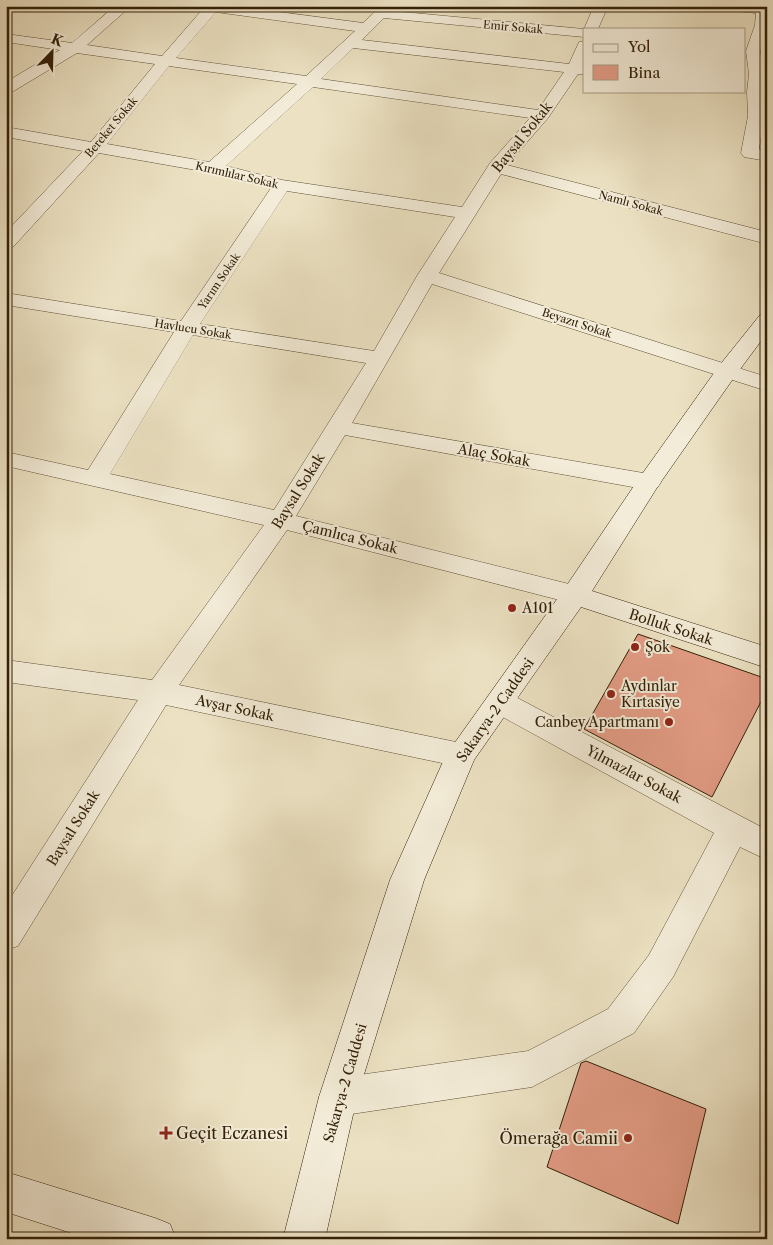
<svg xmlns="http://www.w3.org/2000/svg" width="773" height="1245" font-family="'Libre Caslon Text',serif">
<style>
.building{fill:#e39c85;stroke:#322008}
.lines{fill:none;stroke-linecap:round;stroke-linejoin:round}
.minor-casing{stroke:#605037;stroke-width:1}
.secondary-casing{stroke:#322008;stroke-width:1}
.minor{fill:#f3ecd8;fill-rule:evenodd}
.secondary{fill:#f3ecd8;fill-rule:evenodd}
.poi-dot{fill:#8f2418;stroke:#f3ecd8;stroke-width:2}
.labels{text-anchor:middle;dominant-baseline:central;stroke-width:4;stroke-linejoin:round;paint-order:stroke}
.far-street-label{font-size:11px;fill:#322008;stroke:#f3ecd8}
.street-label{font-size:14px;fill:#322008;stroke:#f3ecd8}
.poi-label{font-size:14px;fill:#322008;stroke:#f3ecd8;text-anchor:start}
.near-poi-label{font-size:16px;fill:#322008;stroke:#f3ecd8;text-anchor:start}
</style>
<rect width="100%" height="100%" fill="#ece2c3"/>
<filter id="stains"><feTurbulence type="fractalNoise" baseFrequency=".004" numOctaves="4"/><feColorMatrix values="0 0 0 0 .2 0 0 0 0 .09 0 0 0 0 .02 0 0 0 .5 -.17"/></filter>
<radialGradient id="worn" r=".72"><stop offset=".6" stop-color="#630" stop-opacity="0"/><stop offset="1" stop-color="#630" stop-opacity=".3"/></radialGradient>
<path class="building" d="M 638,634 L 767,679 L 767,690 L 712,797 L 584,729 Z
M 586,1061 L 706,1109 L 678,1224 L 547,1167 L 581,1063 Z"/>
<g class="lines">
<g class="minor-casing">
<path id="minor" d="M 115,6 L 131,6 L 87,45 L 162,56 L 202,10 L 196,9 L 194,6 L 234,6 L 363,23 L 381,6 L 396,6 L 392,11 L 584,29 L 594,6 L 608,6 L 598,29 L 584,29 L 584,37 L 384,18 L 362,40 L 569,64 L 579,42 L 584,41 L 584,74 L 578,74 L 548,118 L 507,165 L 767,232 L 767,244 L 501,174 L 439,273 L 767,377 L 767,391 L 432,284 L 352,423 L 649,474 L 658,477 L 661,482 L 658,487 L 649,490 L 345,435 L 296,516 L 585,588 L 588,595 L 585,602 L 575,604 L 287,530 L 179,685 L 461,743 L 472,746 L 476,755 L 472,764 L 461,767 L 166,705 L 18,946 L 6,950 L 6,905 L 138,700 L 6,682 L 6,660 L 152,680 L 264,525 L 6,466 L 6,452 L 88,470 L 174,332 L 6,305 L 6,293 L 181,321 L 271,188 L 213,173 L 99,153 L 13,247 L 6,249 L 6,232 L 83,151 L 6,137 L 6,127 L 91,142 L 155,64 L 77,53 L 12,92 L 6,94 L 6,82 L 60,50 L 6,42 L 6,34 L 72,43 ZM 216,12 L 355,31 L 306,76 L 176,58 ZM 353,48 L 564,72 L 538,110 L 321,79 ZM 169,66 L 297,84 L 209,162 L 107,144 ZM 313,87 L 530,118 L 490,163 L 462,207 L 282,180 L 226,166 ZM 287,191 L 455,217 L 417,276 L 374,351 L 200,324 ZM 193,335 L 366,363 L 274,510 L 110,474 Z
M 718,6 L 767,6 L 767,32 L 760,51 L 765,74 L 763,92 L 764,116 L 759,149 L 767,151 L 767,161 L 744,157 L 741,153 L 748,116 L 747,92 L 749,74 L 746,51 L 755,25 L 756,13 L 725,10 Z
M 500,691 L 510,694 L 767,830 L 767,860 L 740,847 L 673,977 L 634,1033 L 532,1087 L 338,1116 L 325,1110 L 319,1097 L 325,1084 L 338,1078 L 528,1051 L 608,1009 L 649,955 L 714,833 L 490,710 L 485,702 L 490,694 Z"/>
</g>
<g class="secondary-casing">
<path id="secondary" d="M 767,313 L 767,333 L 735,376 L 658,486 L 592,591 L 767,647 L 767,668 L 581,607 L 474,760 L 424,880 L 357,1097 L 325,1239 L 283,1239 L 319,1097 L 390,880 L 446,755 L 565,588 L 640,477 L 719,366 L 760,315 Z
M 6,1172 L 155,1218 L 170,1224 L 176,1239 L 90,1239 L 6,1212 Z"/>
</g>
<use href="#minor" class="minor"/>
<use href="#secondary" class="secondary"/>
</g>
<g class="poi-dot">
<circle cx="512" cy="608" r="5"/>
<circle cx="635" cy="647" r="5"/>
<circle cx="611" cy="694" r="5"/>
<circle cx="669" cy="722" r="5"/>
<path d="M163.5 1125.5h5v5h5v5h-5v5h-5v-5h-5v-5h5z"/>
<circle cx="628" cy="1138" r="5"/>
</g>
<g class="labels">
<g class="far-street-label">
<text transform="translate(513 27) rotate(5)">Emir Sokak</text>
<text transform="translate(111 127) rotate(-50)">Bereket Sokak</text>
<text transform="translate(237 175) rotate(13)">Kırımlılar Sokak</text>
<text transform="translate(631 203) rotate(15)">Namlı Sokak</text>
<text transform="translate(219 281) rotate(-56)">Yarım Sokak</text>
<text transform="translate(577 323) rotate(18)">Beyazıt Sokak</text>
<text transform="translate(193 329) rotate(9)">Havlucu Sokak</text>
</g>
<g class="street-label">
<text transform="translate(522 137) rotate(-51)">Baysal Sokak</text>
<text transform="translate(494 455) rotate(10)">Alaç Sokak</text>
<text transform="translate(298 491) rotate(-58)">Baysal Sokak</text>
<text transform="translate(350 537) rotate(14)">Çamlıca Sokak</text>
<text transform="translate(671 627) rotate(18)">Bolluk Sokak</text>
<text transform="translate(235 708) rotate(12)">Avşar Sokak</text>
<text transform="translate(495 710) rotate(-55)">Sakarya-2 Caddesi</text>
<text transform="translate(634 774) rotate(28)">Yılmazlar Sokak</text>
<text transform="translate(73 828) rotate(-58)">Baysal Sokak</text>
<text transform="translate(345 1083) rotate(-74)">Sakarya-2 Caddesi</text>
</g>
<g class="poi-label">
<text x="522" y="608">A101</text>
<text x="645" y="647">Şok</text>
<text x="621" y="686">Aydınlar<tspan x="621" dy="16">Kırtasiye</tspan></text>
<text x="659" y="722" text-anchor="end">Canbey Apartmanı</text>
</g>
<g class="near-poi-label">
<text x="176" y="1133">Geçit Eczanesi</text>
<text x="618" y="1138" text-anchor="end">Ömerağa Camii</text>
</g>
</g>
<rect width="773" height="1245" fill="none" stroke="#ece2c3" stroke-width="25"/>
<rect x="8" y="8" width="758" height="1230" fill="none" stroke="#322008" stroke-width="2.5"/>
<rect x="12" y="12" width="748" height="1220" fill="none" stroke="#322008"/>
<rect x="583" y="28" width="162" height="65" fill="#f3ecd8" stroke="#a69a85"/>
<rect x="593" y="44" width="25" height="8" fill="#f3ecd8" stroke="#a69a85"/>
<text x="628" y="52" font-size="15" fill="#322008">Yol</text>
<rect x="593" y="65" width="25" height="15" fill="#e39c85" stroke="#a69a85"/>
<text x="628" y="78" font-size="15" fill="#322008">Bina</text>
<g transform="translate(52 52) rotate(23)" stroke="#f3ecd8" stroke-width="4" paint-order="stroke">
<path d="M0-4L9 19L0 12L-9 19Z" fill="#322008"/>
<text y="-8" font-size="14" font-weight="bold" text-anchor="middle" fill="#322008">K</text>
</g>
<rect width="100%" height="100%" filter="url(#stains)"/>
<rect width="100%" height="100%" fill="url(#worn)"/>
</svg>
